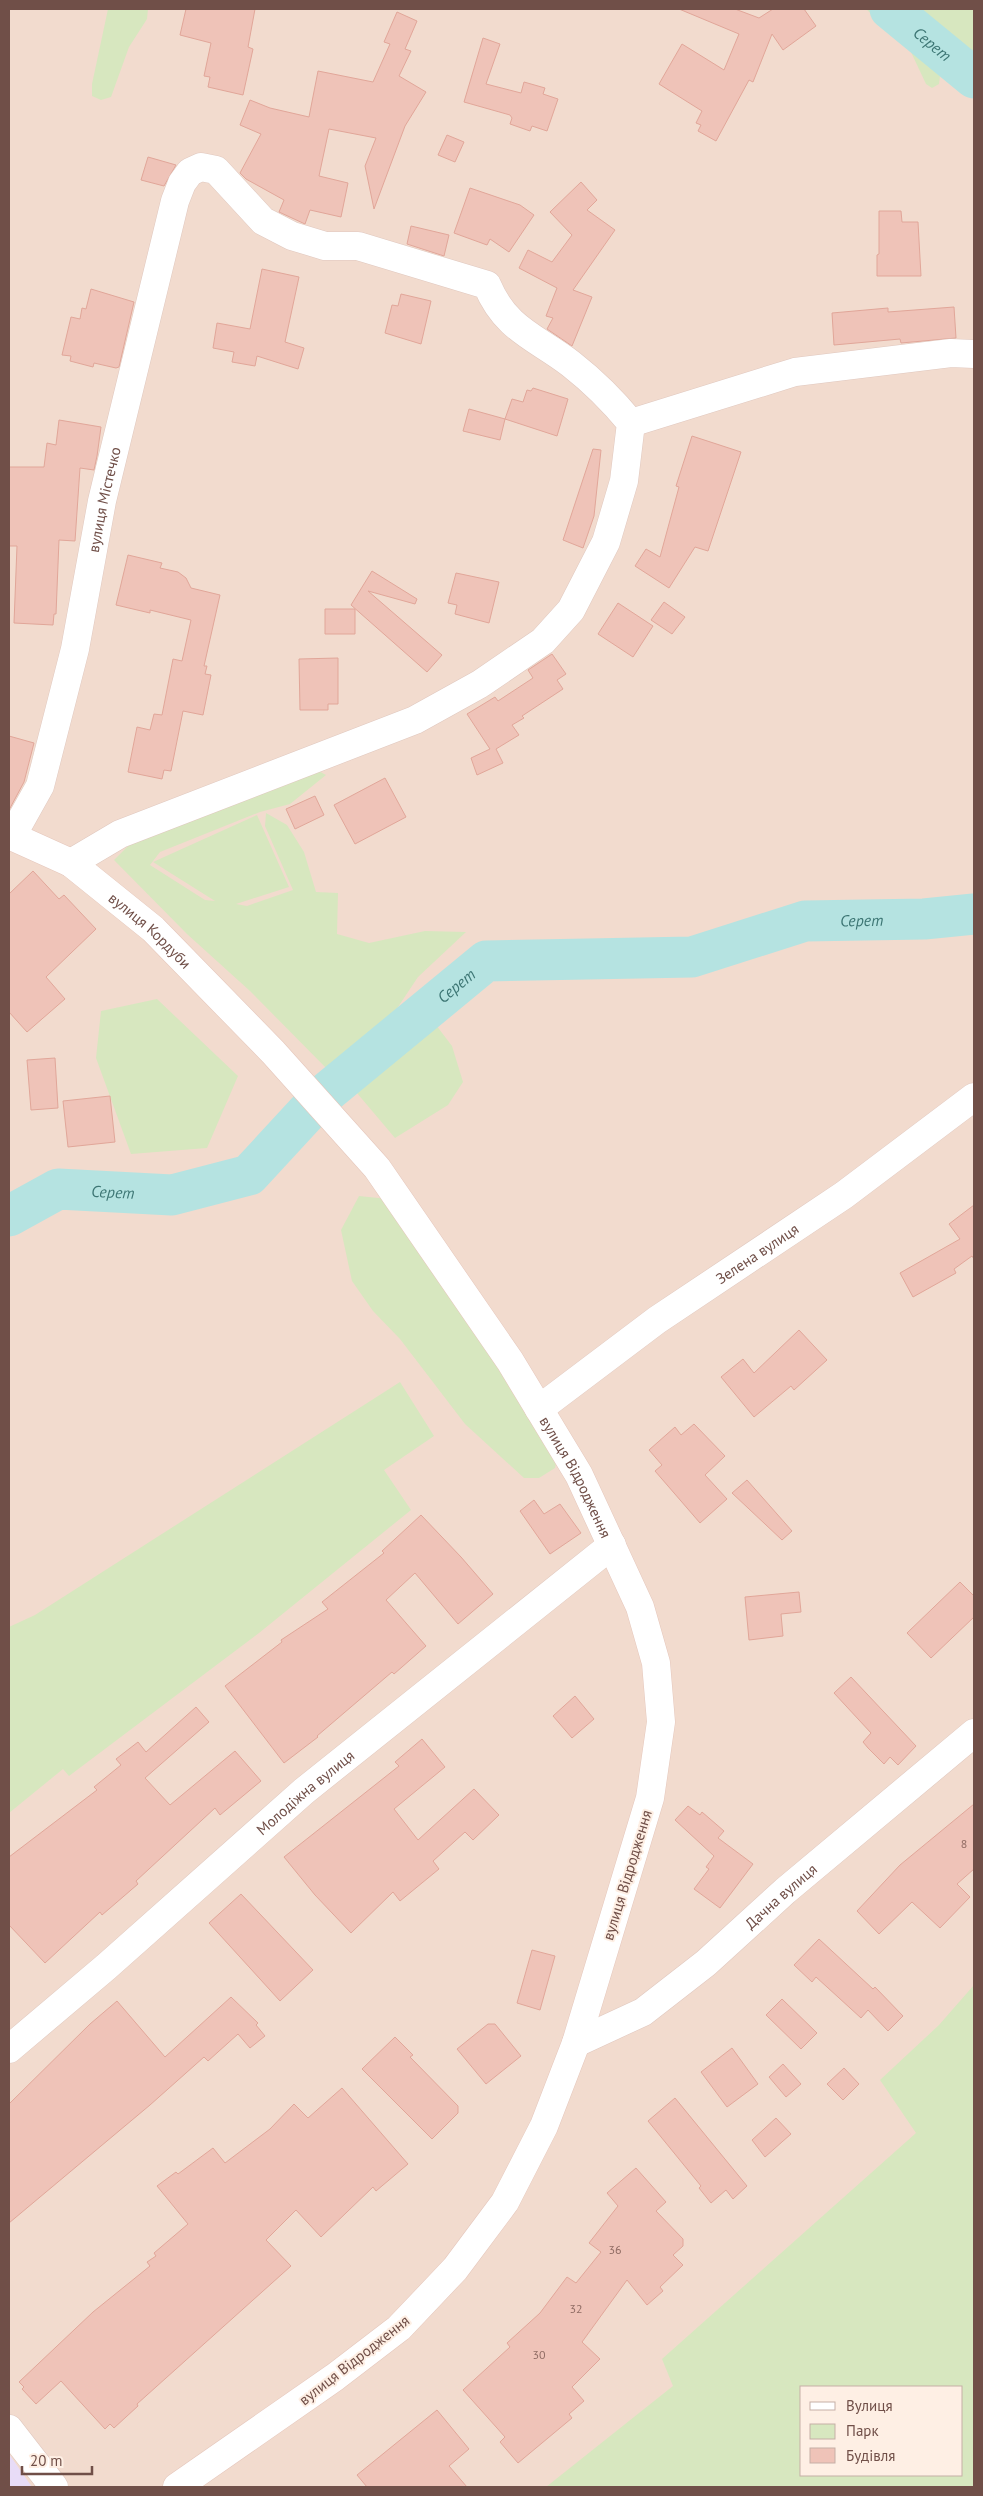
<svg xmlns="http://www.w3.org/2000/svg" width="983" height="2496" font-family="'PT Sans',sans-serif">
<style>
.residential{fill:#f2dbce;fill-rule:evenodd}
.education{fill:#e8dcf7}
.green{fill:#d7e7bf;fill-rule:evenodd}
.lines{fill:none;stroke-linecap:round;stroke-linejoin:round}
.river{stroke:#b5e3e1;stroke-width:41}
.building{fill:#efc3b8;stroke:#e1a699}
.street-casing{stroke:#e0c8bf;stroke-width:29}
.secondary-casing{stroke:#e5c7bc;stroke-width:29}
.street{stroke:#fff;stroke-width:28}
.secondary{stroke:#fff;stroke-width:28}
.labels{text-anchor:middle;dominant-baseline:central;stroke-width:4;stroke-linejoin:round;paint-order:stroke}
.number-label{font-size:12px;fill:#906c64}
.street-label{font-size:15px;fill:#704f48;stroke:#feefe4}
.water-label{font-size:16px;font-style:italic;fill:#3d7674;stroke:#feefe4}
</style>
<rect width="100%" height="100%" fill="#fbebdf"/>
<path class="residential" d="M 9,9 L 974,9 L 974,2487 L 9,2487 ZM 802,2387 L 962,2387 L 962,2475 L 802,2475 Z"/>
<path class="education" d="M 9,2454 L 32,2487 L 9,2487 Z"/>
<path class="green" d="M 108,9 L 148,9 L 147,19 L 129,47 L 111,97 L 101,100 L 92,96 L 92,84 Z
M 866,9 L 887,9 L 917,42 L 937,59 L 940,76 L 939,84 L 932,88 L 926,84 L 910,50 Z
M 897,9 L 974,9 L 974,69 L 927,42 Z
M 311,767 L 326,775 L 290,804 L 260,812 L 160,852 L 150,865 L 205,900 L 215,901 L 153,862 L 257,815 L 289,887 L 236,904 L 247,906 L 293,890 L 265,826 L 266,813 L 287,825 L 304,852 L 316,892 L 338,893 L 337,934 L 369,943 L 425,931 L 466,932 L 418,977 L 390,1019 L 356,1056 L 331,1073 L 250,991 L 187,934 L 114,860 L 128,846 Z
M 157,999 L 238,1076 L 207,1148 L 131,1154 L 96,1058 L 101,1011 Z
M 436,1025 L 452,1046 L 463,1082 L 448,1105 L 395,1138 L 351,1086 L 384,1052 Z
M 359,1196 L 388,1199 L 561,1436 L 555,1468 L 539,1478 L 524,1478 L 465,1424 L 400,1339 L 373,1311 L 352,1281 L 341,1230 Z
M 400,1382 L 434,1436 L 384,1470 L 411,1510 L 259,1633 L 69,1776 L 63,1769 L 9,1813 L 9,1627 L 35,1615 Z
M 974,1985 L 974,2487 L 546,2487 L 673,2386 L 662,2359 L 916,2133 L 880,2080 L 939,2025 ZM 802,2387 L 962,2387 L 962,2475 L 802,2475 Z"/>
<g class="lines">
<g class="river">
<path id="s1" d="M 890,9 L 974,78"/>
<path id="s2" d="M 9,1216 L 58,1189 L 172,1195 L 249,1175 L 321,1097 L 486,961 L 692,957 L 805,921 L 924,919 L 974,914"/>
</g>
</g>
<path class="building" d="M 186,9 L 255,9 L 248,47 L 253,49 L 243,95 L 208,87 L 210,77 L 204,76 L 211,43 L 180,35 Z
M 679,9 L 735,9 L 759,18 L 773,9 L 804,9 L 816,26 L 783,50 L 772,34 L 753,82 L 749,80 L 716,141 L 698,131 L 701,125 L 696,123 L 702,111 L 659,84 L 682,44 L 724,70 L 739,34 Z
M 397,12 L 417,21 L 405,49 L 411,51 L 399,76 L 426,92 L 405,126 L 374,209 L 365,166 L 376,138 L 329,129 L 319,176 L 348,183 L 341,217 L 310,210 L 305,224 L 279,212 L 284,200 L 246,179 L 240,173 L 261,134 L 240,125 L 250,100 L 270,108 L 309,117 L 318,71 L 373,82 L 390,44 L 384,42 Z
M 483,38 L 500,44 L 486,84 L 521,93 L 524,82 L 545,88 L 543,94 L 558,99 L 547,131 L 532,126 L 530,131 L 510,124 L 512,118 L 510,115 L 464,102 Z
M 447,135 L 464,142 L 455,162 L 438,155 Z
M 148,157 L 176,165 L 164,186 L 141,180 Z
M 581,182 L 597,200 L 587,210 L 615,230 L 573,290 L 592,297 L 572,346 L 547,329 L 553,318 L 546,316 L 557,288 L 519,268 L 528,250 L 552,262 L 572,235 L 550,212 Z
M 470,188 L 520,205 L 534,215 L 509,252 L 490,239 L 487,245 L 454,233 Z
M 879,211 L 901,211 L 902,222 L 918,222 L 921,276 L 877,276 L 877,255 L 879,254 Z
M 411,226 L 449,235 L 444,256 L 407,244 Z
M 262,269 L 299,277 L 285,342 L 304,348 L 298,369 L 257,356 L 255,366 L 232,362 L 234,352 L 213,348 L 217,323 L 250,329 Z
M 91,289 L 134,302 L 119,367 L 116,368 L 94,363 L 93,367 L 70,361 L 71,356 L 62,355 L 71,317 L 80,319 L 82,308 L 86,309 Z
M 401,294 L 431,301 L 421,344 L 385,333 L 392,305 L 398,306 Z
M 954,307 L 956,338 L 901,343 L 900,339 L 834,345 L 832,313 L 888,308 L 888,312 Z
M 533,388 L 568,399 L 557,436 L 505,419 L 500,440 L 463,431 L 469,409 L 505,419 L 512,399 L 523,402 L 527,390 L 531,391 Z
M 59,420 L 101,427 L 97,456 L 94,470 L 80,468 L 75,541 L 59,540 L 56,614 L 54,614 L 53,625 L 14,623 L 17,546 L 9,546 L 9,467 L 44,467 L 47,443 L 56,445 Z
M 692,436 L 741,452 L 708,551 L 695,547 L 669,588 L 635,566 L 646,549 L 660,557 L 679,487 L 676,486 Z
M 593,449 L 601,450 L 594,516 L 583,548 L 563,540 Z
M 128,555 L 162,563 L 160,568 L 178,572 L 186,578 L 191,588 L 220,595 L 204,666 L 207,666 L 205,674 L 211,675 L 203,715 L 183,711 L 171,771 L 164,770 L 162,779 L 128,772 L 137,727 L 150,730 L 154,714 L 162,715 L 173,659 L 182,661 L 191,620 L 150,610 L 150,613 L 116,605 Z
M 372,571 L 417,599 L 415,604 L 368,591 L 442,655 L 427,672 L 351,605 Z
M 456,573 L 499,582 L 489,623 L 455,614 L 457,605 L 448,603 Z
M 664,602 L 685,617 L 672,634 L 651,620 Z
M 618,603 L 653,626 L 633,657 L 598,634 Z
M 325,609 L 355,609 L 355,634 L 325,634 Z
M 552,654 L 566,674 L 557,680 L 563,689 L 522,716 L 524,718 L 512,725 L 519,735 L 496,749 L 503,763 L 477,775 L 471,758 L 490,749 L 467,714 L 495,697 L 498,701 L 533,678 L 528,670 Z
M 338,658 L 338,704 L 328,704 L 328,710 L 300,710 L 299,659 Z
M 9,736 L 34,743 L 24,782 L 9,810 Z
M 385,778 L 406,817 L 355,844 L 334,805 Z
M 315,796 L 324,815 L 295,829 L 286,809 Z
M 33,871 L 59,899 L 64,895 L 96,929 L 46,977 L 65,999 L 27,1032 L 9,1012 L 9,894 Z
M 55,1058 L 58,1108 L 31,1110 L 27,1060 Z
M 110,1096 L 115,1142 L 68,1147 L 63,1101 Z
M 974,1205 L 974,1259 L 972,1256 L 954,1269 L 956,1273 L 913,1297 L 900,1273 L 960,1239 L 949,1224 Z
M 799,1330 L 827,1360 L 794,1390 L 791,1386 L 754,1417 L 721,1377 L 743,1359 L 754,1373 Z
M 694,1424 L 725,1456 L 705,1475 L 727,1499 L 700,1523 L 655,1471 L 662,1465 L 649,1450 L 675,1427 L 681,1435 Z
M 747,1480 L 792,1531 L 782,1540 L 732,1493 Z
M 534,1500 L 544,1514 L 560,1504 L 581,1533 L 550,1554 L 520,1511 Z
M 421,1515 L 461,1557 L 493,1594 L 458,1624 L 415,1573 L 386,1600 L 426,1646 L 394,1674 L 392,1672 L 317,1736 L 318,1737 L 284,1763 L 225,1686 L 282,1642 L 281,1640 L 328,1609 L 322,1602 L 384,1553 L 382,1551 Z
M 960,1582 L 974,1596 L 974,1617 L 931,1658 L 907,1633 Z
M 799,1592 L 801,1612 L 781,1614 L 783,1636 L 749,1640 L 745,1597 Z
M 851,1677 L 916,1746 L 898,1765 L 890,1757 L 884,1764 L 868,1748 L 863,1742 L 871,1733 L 834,1693 Z
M 575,1696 L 594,1719 L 572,1738 L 553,1716 Z
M 196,1707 L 209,1722 L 145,1778 L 170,1805 L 235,1751 L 261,1781 L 220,1815 L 215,1808 L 136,1881 L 138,1884 L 102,1915 L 100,1912 L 45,1963 L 9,1925 L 9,1857 L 97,1790 L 94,1787 L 121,1765 L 116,1759 L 138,1742 L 146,1752 Z
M 422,1739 L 445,1767 L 394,1809 L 418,1840 L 474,1789 L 499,1815 L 473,1840 L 465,1832 L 433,1861 L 439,1869 L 400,1901 L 393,1892 L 351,1933 L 315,1895 L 284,1857 L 399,1766 L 395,1762 Z
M 974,1804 L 974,1869 L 957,1884 L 970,1897 L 940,1928 L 912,1902 L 879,1934 L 857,1911 L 900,1865 Z
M 688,1806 L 700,1815 L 702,1812 L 724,1831 L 718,1838 L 753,1864 L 720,1908 L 694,1889 L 709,1869 L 706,1867 L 714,1856 L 675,1820 Z
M 241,1894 L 313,1970 L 280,2001 L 209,1923 Z
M 819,1939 L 873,1989 L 875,1987 L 903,2016 L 888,2031 L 868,2010 L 861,2018 L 816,1977 L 812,1982 L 794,1965 Z
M 532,1950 L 555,1956 L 540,2010 L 517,2003 Z
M 231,1997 L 258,2023 L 256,2025 L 265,2036 L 250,2048 L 238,2034 L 208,2061 L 204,2057 L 150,2105 L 9,2223 L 9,2104 L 90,2024 L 117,2001 L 165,2057 Z
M 782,1999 L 817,2033 L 801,2049 L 766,2015 Z
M 488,2024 L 495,2024 L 521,2056 L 486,2084 L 457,2049 Z
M 395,2037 L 413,2055 L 410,2057 L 458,2106 L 458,2113 L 432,2139 L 362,2069 Z
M 732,2048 L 758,2084 L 727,2107 L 701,2072 Z
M 783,2064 L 801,2084 L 786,2097 L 769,2077 Z
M 844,2068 L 859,2084 L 843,2100 L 827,2084 Z
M 342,2088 L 408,2164 L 376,2191 L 373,2187 L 321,2237 L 296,2210 L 266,2240 L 291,2266 L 137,2404 L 138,2406 L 114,2428 L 110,2424 L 105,2429 L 61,2381 L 36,2404 L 22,2389 L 24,2387 L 19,2382 L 93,2312 L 150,2266 L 147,2262 L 156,2256 L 154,2253 L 188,2224 L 157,2186 L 176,2172 L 178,2174 L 213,2148 L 225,2163 L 270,2129 L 294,2104 L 308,2118 Z
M 675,2098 L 747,2186 L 733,2199 L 726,2190 L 711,2203 L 699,2188 L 701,2186 L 648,2121 Z
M 776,2118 L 791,2134 L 765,2157 L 752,2140 Z
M 636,2168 L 666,2202 L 656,2211 L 683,2239 L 683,2246 L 673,2255 L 683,2265 L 660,2287 L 663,2291 L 647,2305 L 627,2280 L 582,2342 L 600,2359 L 572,2387 L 584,2401 L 569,2414 L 572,2418 L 518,2463 L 500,2442 L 505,2437 L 463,2390 L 510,2347 L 507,2343 L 540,2313 L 567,2277 L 576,2283 L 601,2252 L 589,2243 L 618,2206 L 607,2193 Z
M 437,2410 L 469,2449 L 449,2466 L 467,2487 L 367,2487 L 357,2475 Z"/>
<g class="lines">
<g class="street-casing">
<g id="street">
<path d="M 631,423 L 795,372 L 951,353 L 974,354"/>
<path id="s3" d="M 12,836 L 40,786 L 75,649 L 102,501 L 175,201 L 182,183 L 190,172 L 201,167 L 216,170 L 263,221 L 292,236 L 325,246 L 358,246 L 487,285 C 506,330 536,337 571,364 C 594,382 613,401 631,423 L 624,481 L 606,542 L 571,610 L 543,641 L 480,684 L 415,720 L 120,834 L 71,863"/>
<path id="s4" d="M 539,1409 L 657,1320 L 844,1195 L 974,1097"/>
<path id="s5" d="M 576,2043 L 643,2012 L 706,1963 L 785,1891 L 974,1733"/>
<path id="s6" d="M 9,2049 L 106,1967 L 304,1791 L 612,1545"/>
<path d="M 9,2429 L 54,2487"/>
</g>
</g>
<g class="secondary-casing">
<g id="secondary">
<path id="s7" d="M 9,835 L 71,863 L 153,929 L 273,1052 L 377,1168 L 510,1361 L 579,1475 L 640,1607 L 656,1663 L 661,1722 L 650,1798 L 576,2043 L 544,2126 L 505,2202 L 455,2269 L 399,2328 L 335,2377 L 177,2487"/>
</g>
</g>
<use href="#street" class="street"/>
<use href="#secondary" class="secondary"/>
</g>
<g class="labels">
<g class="number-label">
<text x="964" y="1843">8</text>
<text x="615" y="2249">36</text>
<text x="576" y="2308">32</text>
<text x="539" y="2354">30</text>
</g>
<g class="street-label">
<text stroke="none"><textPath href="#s3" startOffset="351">вулиця Містечко</textPath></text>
<text stroke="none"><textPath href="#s7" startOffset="172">вулиця Кордуби</textPath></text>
<text stroke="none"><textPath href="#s4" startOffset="268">Зелена вулиця</textPath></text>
<text stroke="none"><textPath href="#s7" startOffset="869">вулиця Відродження</textPath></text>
<text stroke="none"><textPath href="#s6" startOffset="392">Молодіжна вулиця</textPath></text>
<text transform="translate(627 1875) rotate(-73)">вулиця Відродження</text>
<text stroke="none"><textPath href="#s5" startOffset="254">Дачна вулиця</textPath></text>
<text transform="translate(354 2360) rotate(-38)">вулиця Відродження</text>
</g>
<g class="water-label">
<text stroke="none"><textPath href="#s1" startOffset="55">Серет</textPath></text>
<text stroke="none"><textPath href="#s2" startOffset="951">Серет</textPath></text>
<text stroke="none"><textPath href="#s2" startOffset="531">Серет</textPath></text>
<text stroke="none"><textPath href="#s2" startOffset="111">Серет</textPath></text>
</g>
</g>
<rect width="983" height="2496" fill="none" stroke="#704f48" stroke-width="20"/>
<rect x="800" y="2386" width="162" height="90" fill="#feefe4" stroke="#c5afa6"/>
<rect x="810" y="2402" width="25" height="8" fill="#ffffff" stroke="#c5afa6"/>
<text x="846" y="2411" font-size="15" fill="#704f48">Вулиця</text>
<rect x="810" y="2424" width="25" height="15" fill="#d7e7bf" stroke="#c5afa6"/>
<text x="846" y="2436" font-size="15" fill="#704f48">Парк</text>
<rect x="810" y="2448" width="25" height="15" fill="#efc3b8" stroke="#c5afa6"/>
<text x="846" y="2461" font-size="15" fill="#704f48">Будівля</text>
<path d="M22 2466v8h70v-8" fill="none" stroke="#704f48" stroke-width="2.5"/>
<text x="30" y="2466" font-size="15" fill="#704f48" stroke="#feefe4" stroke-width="4" paint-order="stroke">20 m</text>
</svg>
